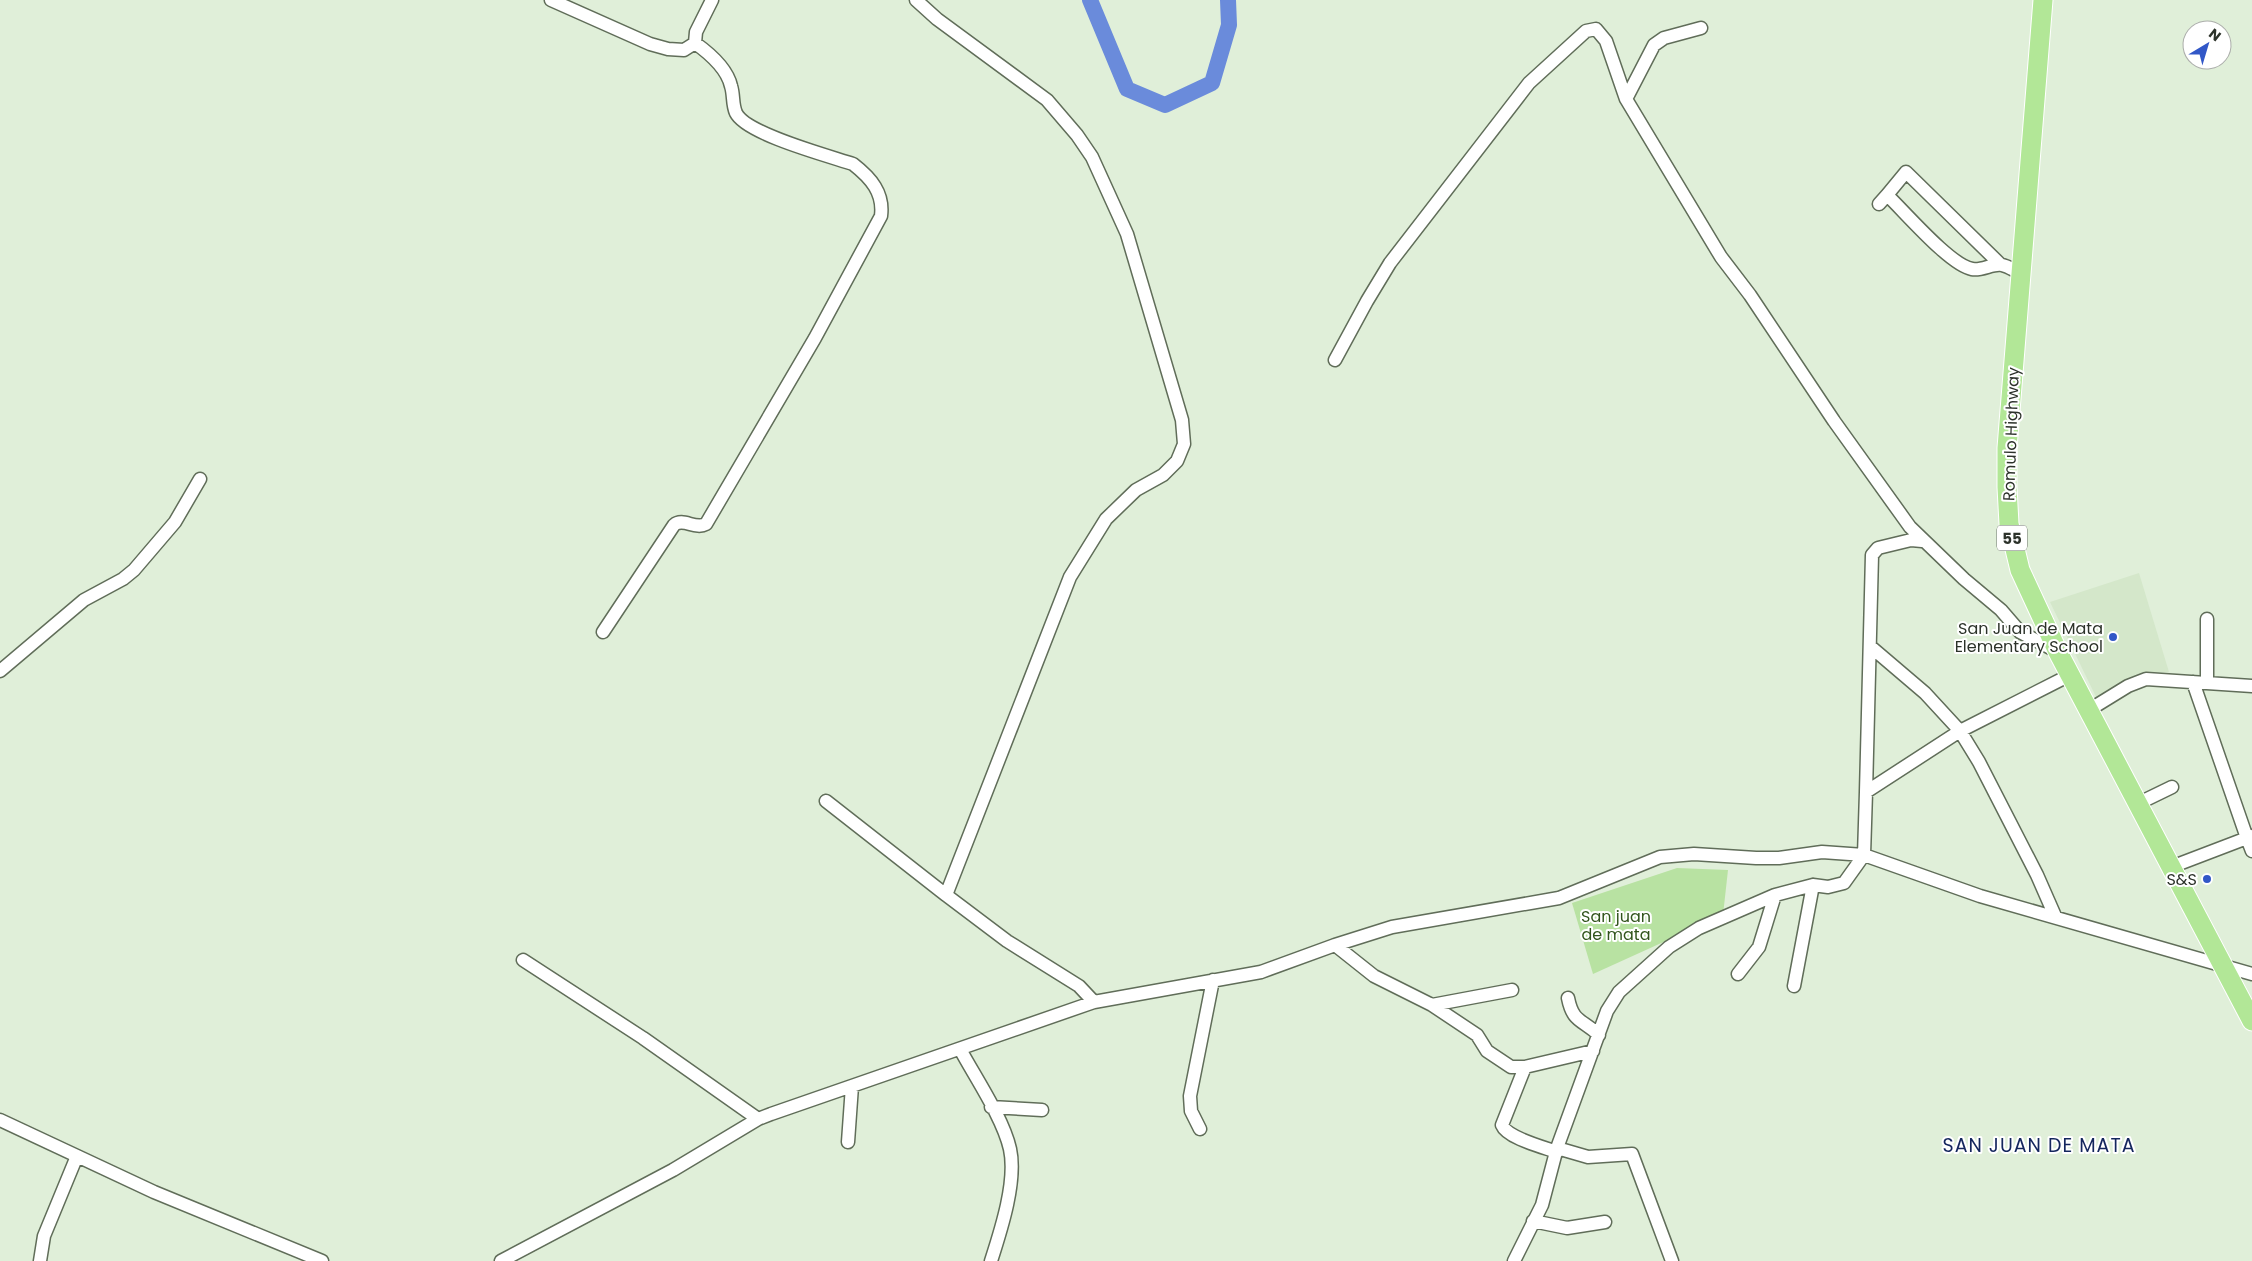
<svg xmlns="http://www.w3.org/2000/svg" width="2252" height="1261" font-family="Poppins,sans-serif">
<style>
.built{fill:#d4e7ca}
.green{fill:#b8e2a2}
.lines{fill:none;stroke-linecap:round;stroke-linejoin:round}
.river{stroke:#6a8bdb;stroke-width:16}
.minor-casing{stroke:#606d59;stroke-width:15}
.highway-casing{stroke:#fff;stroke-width:21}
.minor{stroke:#fff;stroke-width:12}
.highway{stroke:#b2e797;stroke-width:19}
.poi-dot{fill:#3157c7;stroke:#fff;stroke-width:2}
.labels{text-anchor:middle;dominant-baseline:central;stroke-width:4;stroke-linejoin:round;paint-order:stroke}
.shield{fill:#fff;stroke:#6b706a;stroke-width:1}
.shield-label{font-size:15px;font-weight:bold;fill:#2c322a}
.street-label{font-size:16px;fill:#2c322a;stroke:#fff}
.poi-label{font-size:16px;fill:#2c322a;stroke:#fff;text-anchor:end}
.park-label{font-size:16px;fill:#31541c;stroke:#fff}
.quarter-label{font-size:19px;letter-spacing:1px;fill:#14265d;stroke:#fff}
</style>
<rect width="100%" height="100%" fill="#e0efd9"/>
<path class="built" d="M 2139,573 L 2169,672 L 2146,673 L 2098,701 L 2050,602 Z"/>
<path class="green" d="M 1677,868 L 1728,870 L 1723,915 L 1593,974 L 1572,903 Z"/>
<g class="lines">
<path class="river" d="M 1090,0 L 1127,89 L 1165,105 L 1212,83 L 1229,25 L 1228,0"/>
<g class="minor-casing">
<path id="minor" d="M 551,0 L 650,44 L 668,49 L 684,50 L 695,43 L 696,32 L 712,0
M 916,0 L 937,19 L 1047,100 L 1077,135 L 1092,157 L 1127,234 L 1182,420 L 1184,444 L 1177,461 L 1163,475 L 1136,490 L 1106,519 L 1070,577 L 946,895 L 1007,941 L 1079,986 L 1094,1002
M 1626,99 L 1654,45 L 1664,38 L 1701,28
M 1879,204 L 1887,195
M 2001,265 L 1906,172 L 1887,195 C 1905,212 1950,265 1972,269 C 1982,271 1993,263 2002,265 C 2008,266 2015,271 2020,273
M 1335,360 L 1367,301 L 1390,263 L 1529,83 L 1586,31 L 1596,29 L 1606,41 L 1626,99 L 1721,257 L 1750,295 L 1834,421 L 1910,527 L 1964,579 L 2001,610 L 2020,632 L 2058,652
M 603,632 L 674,525 C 683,517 695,530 706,524 L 815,338 L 881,216 C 884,193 871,178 853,164 C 829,156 746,134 736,113 C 732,104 734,95 731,86 C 727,68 709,53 695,43
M 1871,647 L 1925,693 L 1960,731 L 1979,762 L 2037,875 L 2055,916
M 0,671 L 84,600 L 123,579 L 134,570 L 175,522 L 200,479
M 2193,682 L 2247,838 L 2252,836
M 2207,683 L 2207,619
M 2089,710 L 2128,686 L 2146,679 L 2252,686
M 1866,792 L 1872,555 L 1878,548 L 1911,540 L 1922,541
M 826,801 L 946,895
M 2137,804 L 2172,787
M 2171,867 L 2247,838 L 2252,851
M 1335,945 L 1374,976 L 1432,1005 L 1477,1035 L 1487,1051 L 1511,1067 L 1525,1067 L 1593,1051
M 523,960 L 643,1038 L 758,1119
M 1738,974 L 1759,947 L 1775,895
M 1794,986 L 1813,885
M 1568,998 C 1573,1023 1582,1019 1599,1035
M 1432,1005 L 1512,990
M 960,1049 C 975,1077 1003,1118 1010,1149 C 1017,1181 1001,1230 991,1261
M 1525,1067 L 1502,1125 C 1507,1138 1543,1147 1557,1152
M 991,1107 L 1042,1110
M 0,1120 L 154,1192 L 322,1261
M 1200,1129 L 1191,1111 L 1190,1096 L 1213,980
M 848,1142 L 852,1086
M 1557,1148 L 1588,1157 L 1632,1154 L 1672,1261
M 1533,1221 L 1567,1228 L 1605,1222
M 40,1261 L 44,1236 L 77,1156
M 501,1261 L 673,1170 L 758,1119 L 771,1114 L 1094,1002 L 1261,972 L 1335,945 L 1392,927 L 1559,898 L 1660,857 L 1694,854 L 1756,858 L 1779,858 L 1822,852 L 1864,855 L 1980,896 L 2252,974
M 1514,1261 L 1542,1205 L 1557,1148 L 1607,1011 L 1619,992 L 1669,947 L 1699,928 L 1775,895 L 1813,885 L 1828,887 L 1844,883 L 1864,855 L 1866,792 L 1960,731 L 2070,675"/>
</g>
<g class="highway-casing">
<path id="highway" d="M 2043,0 L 2007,448 L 2007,487 L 2009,524 L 2020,570 L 2058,652 L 2252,1021"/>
</g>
<use href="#minor" class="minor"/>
<use href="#highway" class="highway"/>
</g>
<g class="poi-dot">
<circle cx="2113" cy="637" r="5"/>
<circle cx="2207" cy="879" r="5"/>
</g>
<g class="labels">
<rect class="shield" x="1997" y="525.5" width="30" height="25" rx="4"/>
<g class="shield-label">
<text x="2012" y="538">55</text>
</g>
<g class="street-label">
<text transform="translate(2011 434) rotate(-88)">Romulo Highway</text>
</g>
<g class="poi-label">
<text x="2103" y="628">San Juan de Mata<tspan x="2103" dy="18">Elementary School</tspan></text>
<text x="2197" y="879">S&amp;S</text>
</g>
<g class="park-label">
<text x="1616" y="916">San juan<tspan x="1616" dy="18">de mata</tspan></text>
</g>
<g class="quarter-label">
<text x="2039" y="1145">SAN JUAN DE MATA</text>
</g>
</g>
<g transform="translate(2207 45) rotate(38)"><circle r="24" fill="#ffffff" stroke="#abadaa"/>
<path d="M0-4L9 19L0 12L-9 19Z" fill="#3157c7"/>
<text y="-8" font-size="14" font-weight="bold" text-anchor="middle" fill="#2c322a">N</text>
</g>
</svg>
